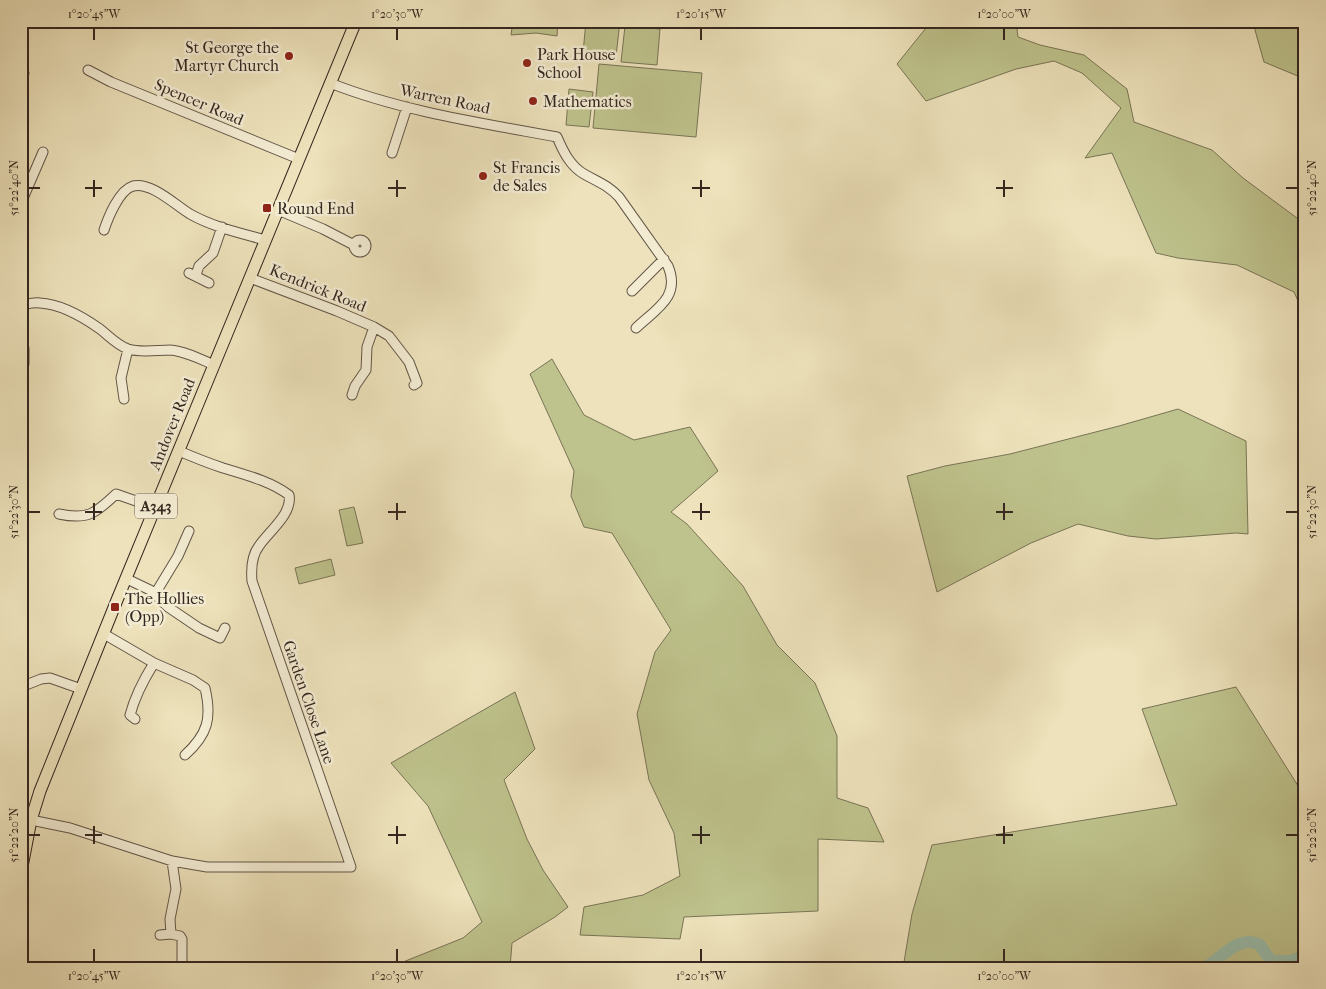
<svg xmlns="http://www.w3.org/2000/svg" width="1326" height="989" font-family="'IM FELL French Canon',serif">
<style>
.green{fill:#bec28c;stroke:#797456}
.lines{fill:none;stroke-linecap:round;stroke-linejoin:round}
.river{stroke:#9abeac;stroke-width:12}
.minor-casing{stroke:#625546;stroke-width:11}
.major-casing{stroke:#34261f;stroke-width:13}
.minor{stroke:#f3ecd3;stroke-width:9}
.major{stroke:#ede2bb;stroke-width:11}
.ticks{fill:none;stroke:#34261f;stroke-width:2}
.poi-dot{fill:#8f2418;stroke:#f3ecd3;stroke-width:2}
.labels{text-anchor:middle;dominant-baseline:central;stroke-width:5;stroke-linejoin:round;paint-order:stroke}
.shield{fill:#f3ecd3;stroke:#6d6155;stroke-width:1}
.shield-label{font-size:15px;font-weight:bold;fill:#34261f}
.poi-label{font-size:16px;fill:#34261f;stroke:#f3ecd3;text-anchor:start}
.street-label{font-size:16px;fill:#34261f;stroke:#f3ecd3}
.neatline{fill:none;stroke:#34261f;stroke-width:2}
.ticks-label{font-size:12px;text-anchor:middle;fill:#34261f}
</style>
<rect width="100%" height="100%" fill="#ede2bb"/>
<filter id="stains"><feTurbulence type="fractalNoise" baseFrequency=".004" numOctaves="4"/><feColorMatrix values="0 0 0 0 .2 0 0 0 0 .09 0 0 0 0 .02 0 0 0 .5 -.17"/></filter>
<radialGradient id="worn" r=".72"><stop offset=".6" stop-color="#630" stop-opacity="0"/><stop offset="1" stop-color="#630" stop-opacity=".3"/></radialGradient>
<path class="green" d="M 513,21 L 558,21 L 557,36 L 536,33 L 511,35 Z
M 586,21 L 620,21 L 616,56 L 583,53 Z
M 923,21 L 1016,21 L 1018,37 L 1040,45 L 1084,55 L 1127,89 L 1134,122 L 1212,150 L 1243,178 L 1305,224 L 1305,313 L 1303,312 L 1294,292 L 1237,265 L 1178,258 L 1156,253 L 1112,153 L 1085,158 L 1121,108 L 1082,73 L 1054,61 L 1016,69 L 926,101 L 897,64 L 926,28 Z
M 1256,21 L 1305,21 L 1305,79 L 1264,62 L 1255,30 Z
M 625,26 L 660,29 L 657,65 L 621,62 Z
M 599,64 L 702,73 L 696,137 L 593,128 Z
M 569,89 L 593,92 L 589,127 L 566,125 Z
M 552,359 L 584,415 L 634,440 L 690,427 L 718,471 L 671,512 L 687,524 L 743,586 L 777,645 L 815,683 L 837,736 L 837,798 L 868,808 L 884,842 L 818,839 L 818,911 L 684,917 L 680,939 L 580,935 L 584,907 L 643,895 L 680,876 L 674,833 L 649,780 L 637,714 L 655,652 L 671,630 L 612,533 L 584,527 L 571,496 L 574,471 L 530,374 Z
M 1178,409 L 1246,441 L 1248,534 L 1236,533 L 1156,539 L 1128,536 L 1078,524 L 1031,543 L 937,592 L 907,476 L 945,466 L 1010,454 L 1119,426 Z
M 354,507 L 363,543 L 347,546 L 339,510 Z
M 331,559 L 335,575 L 299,584 L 295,568 Z
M 1236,687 L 1305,797 L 1305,950 L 1259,968 L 903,968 L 912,914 L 932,845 L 1177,805 L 1142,709 Z
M 515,692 L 535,749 L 504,780 L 527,839 L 543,870 L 568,907 L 555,917 L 512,943 L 510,968 L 388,968 L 463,938 L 482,922 L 428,806 L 391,763 Z"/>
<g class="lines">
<path class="river" d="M 1204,968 C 1220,960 1239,933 1260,945 L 1271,961 C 1282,961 1295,962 1305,956"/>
<g class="minor-casing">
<path id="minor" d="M 88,70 L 111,82 L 299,159
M 21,78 L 24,73
M 330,83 C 401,111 481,123 557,137 C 563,151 570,166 584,174 C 598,182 608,185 619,197 L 668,266 C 681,297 656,309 636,328
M 392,153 L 407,107
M 21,203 L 43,152
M 278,210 L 323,229 L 354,245
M 104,230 C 108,218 119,190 133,186 C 152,182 175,205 190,214 C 213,227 240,233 265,240
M354 246a6 6 0 1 1 12 0a6 6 0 1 1-12 0Z
M 189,273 L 209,283
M 196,275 L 199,266 L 213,253 L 222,227
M 250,278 L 337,311 L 374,327 L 389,336 L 409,362 L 417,383 L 414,385
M 632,291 L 664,259
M 21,305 C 27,304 34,302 40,303 C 61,304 83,317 100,329 C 109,336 117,345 128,349 C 141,353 157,350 170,350 C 185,351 200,359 214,365
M 21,334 L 24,349 L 24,364
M 352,395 L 355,386 L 366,370 L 367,347 L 374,327
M 124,399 L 121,378 L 128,349
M 59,514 C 87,520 95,514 116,494 L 156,508
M 127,579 L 150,590 L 168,607 L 199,628 L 220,638 L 225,628
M 155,594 L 178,556 L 189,531
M 104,634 L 154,663 L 193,680 L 205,688 C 212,718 208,734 185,755
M 21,687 L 41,679 L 50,678 L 81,689
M 135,719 L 130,715 C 135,696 144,679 154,663
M 31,820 L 70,828 L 172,861 L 207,867 L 351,867 L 252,581 C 251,569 252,555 259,546 C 268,532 293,514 289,495 C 270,481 246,475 223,468 C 208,463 193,457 179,451
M 172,861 L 176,889 L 170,919 L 171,934 L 180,936 L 182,939 L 182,968
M 160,935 L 171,934"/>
</g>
<g class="major-casing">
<path id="major" d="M 21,872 L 31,820 L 40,791 L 117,600 L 356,21"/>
</g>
<use href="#minor" class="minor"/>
<use href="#major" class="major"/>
</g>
<path class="ticks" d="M 94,28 L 94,40M 397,28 L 397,40M 701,28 L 701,40M 1004,28 L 1004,40M 94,180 L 94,197M 397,180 L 397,197M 701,180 L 701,197M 1004,180 L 1004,197M 28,188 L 40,188M 85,188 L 102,188M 388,188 L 406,188M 692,188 L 710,188M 996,188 L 1013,188M 1286,188 L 1298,188M 94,503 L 94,520M 397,503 L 397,520M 701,503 L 701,520M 1004,503 L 1004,520M 28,512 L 40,512M 85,512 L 102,512M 388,512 L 406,512M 692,512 L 710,512M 996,512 L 1013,512M 1286,512 L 1298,512M 94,826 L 94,844M 397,826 L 397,844M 701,826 L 701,844M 1004,826 L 1004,844M 28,835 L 40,835M 85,835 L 102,835M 388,835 L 406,835M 692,835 L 710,835M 996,835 L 1013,835M 1286,835 L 1298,835M 94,949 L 94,962M 397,949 L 397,962M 701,949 L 701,962M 1004,949 L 1004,962"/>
<g class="poi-dot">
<circle cx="289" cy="56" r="5"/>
<circle cx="527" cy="63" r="5"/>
<circle cx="533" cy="101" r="5"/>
<circle cx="483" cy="176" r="5"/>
<rect x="262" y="203" width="10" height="10" rx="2.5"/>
<rect x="110" y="602" width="10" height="10" rx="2.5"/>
</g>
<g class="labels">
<rect class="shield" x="135" y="493.5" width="42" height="25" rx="4"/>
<g class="shield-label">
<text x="156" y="506">A343</text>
</g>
<g class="poi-label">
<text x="279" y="47" text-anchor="end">St George the<tspan x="279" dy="18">Martyr Church</tspan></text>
<text x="537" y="54">Park House<tspan x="537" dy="18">School</tspan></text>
<text x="543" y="101">Mathematics</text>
<text x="493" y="167">St Francis<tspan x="493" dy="18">de Sales</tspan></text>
<text x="277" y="208">Round End</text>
<text x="125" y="598">The Hollies<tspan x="125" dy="18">(Opp)</tspan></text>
</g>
<g class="street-label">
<text transform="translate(445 99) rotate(12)">Warren Road</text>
<text transform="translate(199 102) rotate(23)">Spencer Road</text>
<text transform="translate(318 288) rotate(22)">Kendrick Road</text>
<text transform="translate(172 424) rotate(-68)">Andover Road</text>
<text transform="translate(309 702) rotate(71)">Garden Close Lane</text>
</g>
</g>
<rect width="1326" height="989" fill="none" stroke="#ede2bb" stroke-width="55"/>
<rect x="28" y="28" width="1270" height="934" class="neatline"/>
<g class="ticks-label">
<text x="94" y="18">1°20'45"W</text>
<text x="397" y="18">1°20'30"W</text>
<text x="701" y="18">1°20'15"W</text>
<text x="1004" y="18">1°20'00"W</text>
<text transform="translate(14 188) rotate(-90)" y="4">51°22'40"N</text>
<text transform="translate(1312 188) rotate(-90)" y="4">51°22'40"N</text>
<text transform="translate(14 512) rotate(-90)" y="4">51°22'30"N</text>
<text transform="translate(1312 512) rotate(-90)" y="4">51°22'30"N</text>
<text transform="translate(14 835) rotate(-90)" y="4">51°22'20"N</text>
<text transform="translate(1312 835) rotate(-90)" y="4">51°22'20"N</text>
<text x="94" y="980">1°20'45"W</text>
<text x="397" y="980">1°20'30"W</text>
<text x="701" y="980">1°20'15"W</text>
<text x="1004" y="980">1°20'00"W</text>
</g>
<rect width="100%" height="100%" filter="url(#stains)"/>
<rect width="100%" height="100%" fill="url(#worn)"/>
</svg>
